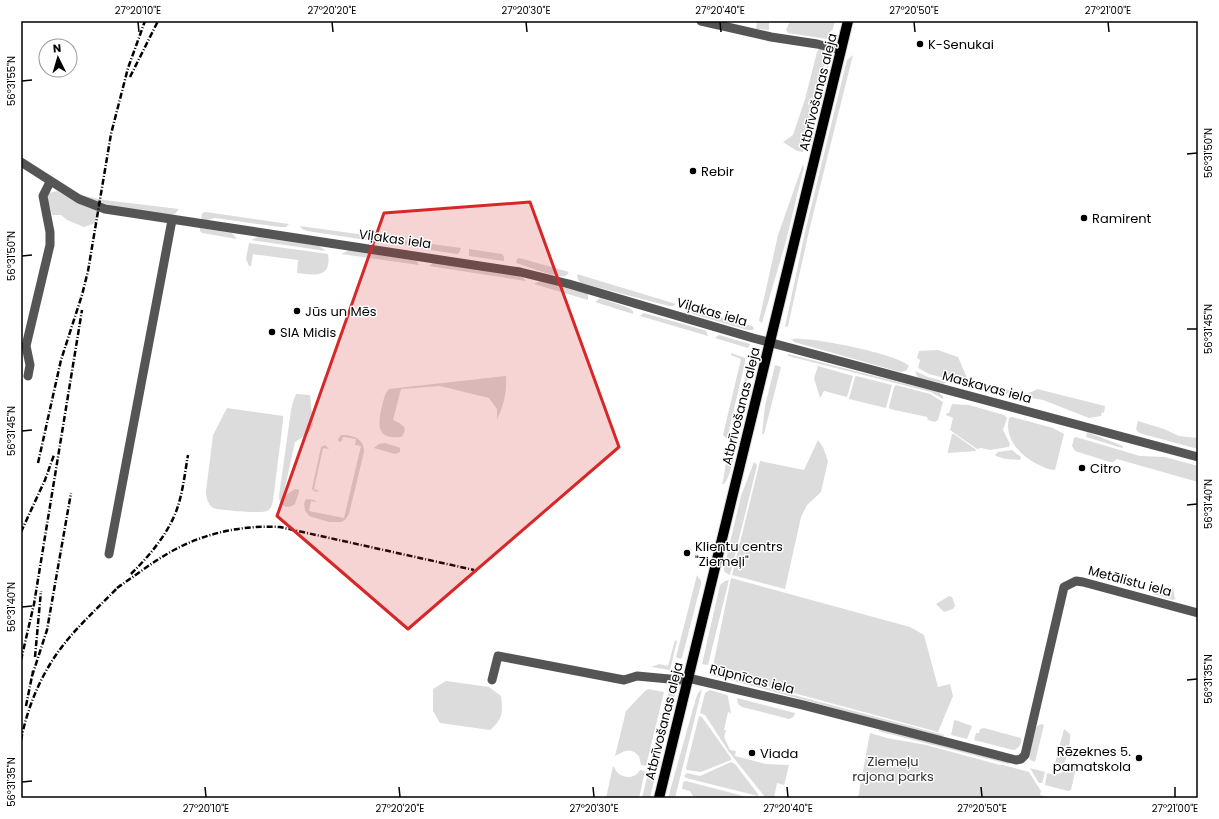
<svg xmlns="http://www.w3.org/2000/svg" width="1219" height="819" font-family="Poppins,sans-serif">
<style>
.green{fill:#dcdcdc}
.lines{fill:none;stroke-linecap:round;stroke-linejoin:round}
.major-casing{stroke:#dbdbdb;stroke-width:12}
.minor{stroke:#555;stroke-width:9}
.major{stroke:#000;stroke-width:10}
.rail{stroke:#000;stroke-width:2.5;stroke-dasharray:6 2 1 2;stroke-linecap:butt}
.marked{fill:#d62828;fill-opacity:0.2;stroke:#d62828;stroke-width:3;stroke-linejoin:round}
.ticks{fill:none;stroke:#000;stroke-width:1.5}
.poi-dot{fill:#000;stroke:#fff;stroke-width:1.5}
.labels{text-anchor:middle;dominant-baseline:central;stroke-width:3;stroke-linejoin:round;paint-order:stroke}
.poi-label{font-size:13px;fill:#000;stroke:#fff;text-anchor:start}
.street-label{font-size:13px;fill:#000;stroke:#fff}
.park-label{font-size:13px;fill:#333;stroke:#fff}
.neatline{fill:none;stroke:#000;stroke-width:1.5}
.ticks-label{font-size:10px;text-anchor:middle;fill:#000}
</style>
<rect width="100%" height="100%" fill="#fff"/>
<path class="green" d="M 757,21 L 769,21 L 769,30 L 756,29 Z
M 790,21 L 835,21 L 833,29 L 828,35 L 827,39 L 788,33 L 786,30 Z
M 819,49 L 824,50 L 823,57 L 825,63 L 803,152 L 797,151 L 783,142 L 793,135 L 805,99 L 817,52 Z
M 827,51 L 829,54 L 830,59 L 809,146 L 806,150 L 828,62 Z
M 853,55 L 809,231 L 788,326 L 785,327 L 805,232 L 843,76 L 847,60 Z
M 803,164 L 804,168 L 802,175 L 786,241 L 762,323 L 759,321 L 760,316 L 778,235 Z
M 72,190 L 85,196 L 104,200 L 179,209 L 175,214 L 172,215 C 138,210 103,208 72,190 Z
M 57,191 L 79,203 L 97,210 L 95,223 L 84,227 L 67,220 L 61,215 L 52,215 L 47,197 L 49,193 Z
M 204,212 L 206,212 L 289,224 L 286,227 L 280,227 L 215,218 L 207,220 L 201,220 L 202,214 Z
M 300,226 L 394,239 L 392,242 L 386,243 L 307,231 L 302,229 Z
M 200,228 L 232,233 L 237,239 L 202,233 L 200,231 Z
M 258,237 L 319,246 L 326,251 L 251,240 Z
M 403,240 L 461,248 L 459,253 L 457,254 L 411,247 L 406,245 Z
M 249,243 L 328,254 C 332,279 313,275 297,273 L 298,260 L 253,254 L 251,266 L 249,266 L 246,259 Z
M 469,249 L 502,254 L 504,257 L 504,261 L 469,256 Z
M 349,250 L 417,261 L 419,265 L 341,254 Z
M 519,258 L 523,259 L 569,272 C 568,274 567,275 565,276 C 559,279 524,265 516,263 L 517,259 Z
M 434,262 L 519,276 L 522,277 L 526,281 L 429,266 Z
M 577,274 L 676,304 L 673,306 L 669,306 L 581,283 L 578,280 Z
M 540,281 L 586,293 L 588,295 L 588,300 L 534,284 Z
M 600,298 L 629,308 L 633,311 L 633,314 L 595,302 Z
M 687,308 L 752,326 L 754,328 L 753,330 L 747,330 L 693,314 Z
M 644,313 L 704,330 L 706,331 L 708,336 L 640,316 Z
M 719,335 L 750,344 L 749,347 L 748,348 L 715,338 Z
M 792,339 C 808,336 899,354 909,366 L 906,371 L 900,372 L 794,342 Z
M 938,350 L 958,357 L 968,380 L 992,388 L 993,391 L 929,374 L 918,368 L 920,360 L 917,358 L 919,351 Z
M 731,353 L 745,358 L 745,362 L 727,439 L 723,435 L 741,359 L 731,355 Z
M 788,354 L 938,392 L 943,396 L 943,399 L 931,392 L 788,356 Z
M 751,359 L 755,359 L 754,363 L 743,392 L 742,391 L 749,360 Z
M 775,365 L 781,367 L 764,434 L 762,434 L 765,406 Z
M 818,366 L 853,376 L 847,397 L 824,391 L 820,398 L 814,378 Z
M 915,371 L 928,377 L 947,382 L 943,384 L 920,378 L 917,376 Z
M 506,376 C 507,390 504,406 497,419 L 497,409 L 489,398 L 440,386 L 401,389 L 393,420 C 401,424 410,427 401,437 C 375,440 378,423 382,406 C 384,400 384,394 389,389 Z
M 856,376 L 892,385 L 886,408 L 849,399 L 855,377 Z
M 896,385 L 930,394 L 943,402 L 938,420 L 935,422 L 928,420 L 927,417 L 890,409 L 889,407 L 894,387 Z
M 1005,389 C 1017,392 1026,397 1037,389 L 1105,406 L 1104,413 L 1102,412 L 1101,416 L 1089,418 L 1043,400 L 1004,393 L 1002,392 Z
M 296,394 L 310,395 L 313,424 C 311,434 302,437 295,442 L 284,492 L 286,495 L 295,489 L 299,490 L 299,492 L 295,504 C 287,510 279,506 279,496 L 291,410 L 293,402 Z
M 952,404 L 969,405 L 1004,415 L 1007,418 L 1003,430 L 1010,444 L 1009,447 L 990,450 L 981,448 L 977,449 L 950,430 L 953,418 L 946,415 L 947,413 L 949,413 Z
M 227,408 L 283,416 L 283,421 L 273,501 C 272,505 271,509 267,511 C 262,514 218,510 213,508 C 208,504 206,498 206,491 L 213,435 Z
M 1012,417 L 1053,428 L 1064,434 L 1055,470 C 1049,470 1043,467 1037,464 C 1020,455 1004,439 1009,418 Z
M 735,420 L 737,420 C 735,427 736,434 736,442 C 735,451 730,479 724,484 L 722,484 L 723,481 L 729,445 Z
M 1138,421 L 1164,429 L 1179,436 L 1198,438 L 1198,449 L 1139,433 L 1136,429 Z
M 1087,432 L 1123,446 L 1122,448 L 1086,437 Z
M 952,434 L 954,434 L 975,449 L 976,451 L 948,453 L 948,451 Z
M 341,435 C 352,434 365,439 364,452 L 349,514 L 345,520 L 341,522 L 329,522 L 309,516 L 305,510 L 304,504 L 306,499 L 314,500 L 317,502 L 311,501 L 309,511 L 344,518 L 361,446 L 355,445 L 356,439 L 343,437 L 342,441 L 339,442 L 338,439 Z
M 1076,437 L 1140,456 L 1165,457 L 1198,466 L 1198,482 L 1117,459 L 1113,462 L 1110,462 L 1075,451 L 1072,446 L 1074,438 Z
M 818,440 L 823,447 L 828,461 L 821,492 L 807,505 L 801,517 L 785,589 L 732,575 L 760,461 L 804,470 Z
M 385,443 L 398,447 L 400,448 L 400,452 L 395,454 L 374,448 L 379,444 Z
M 325,445 L 329,449 L 323,448 L 314,489 L 319,491 L 316,492 L 312,489 L 321,447 Z
M 1012,450 L 1021,457 L 1020,460 L 1005,459 L 996,456 L 995,455 L 998,452 Z
M 754,462 L 757,465 L 755,474 L 730,575 L 726,573 L 724,571 L 724,568 L 741,496 Z
M 697,575 L 701,581 L 701,584 L 682,658 L 680,659 L 676,657 Z
M 731,578 L 910,627 L 924,635 L 938,687 L 950,684 L 953,696 L 938,732 L 712,671 Z
M 729,580 L 708,665 L 702,664 L 720,585 L 725,581 Z
M 1173,588 L 1175,599 L 1173,600 L 1153,594 L 1162,589 Z
M 949,596 L 952,597 L 955,606 L 953,609 L 944,612 L 936,604 Z
M 675,640 L 677,641 L 670,670 L 651,667 L 659,664 L 668,666 Z
M 711,673 L 944,735 L 942,737 C 865,717 788,695 711,675 Z
M 446,681 L 489,687 L 501,696 C 503,712 503,719 490,730 L 440,723 L 433,711 L 433,689 Z
M 670,687 L 673,690 L 675,694 L 650,798 L 642,798 L 656,740 L 659,741 L 660,734 L 657,733 Z
M 648,689 L 664,692 L 646,766 L 641,765 L 639,756 C 629,746 624,752 615,756 L 626,711 L 645,691 Z
M 702,689 L 675,798 L 668,798 L 696,698 L 698,693 Z
M 710,690 L 727,695 L 728,697 L 731,713 L 728,712 L 724,730 L 726,730 L 724,737 L 730,750 L 736,751 L 735,756 L 766,764 L 789,765 L 784,785 L 777,783 L 774,798 L 767,798 L 765,797 L 729,752 L 705,715 L 700,713 L 705,693 Z
M 737,698 L 795,713 C 794,717 792,718 789,719 L 742,707 L 738,704 Z
M 699,716 L 702,717 L 731,758 L 731,760 L 701,772 L 687,770 L 686,768 Z
M 955,720 L 972,726 L 967,739 L 951,735 L 954,721 Z
M 1041,724 L 1044,725 L 1035,762 L 1030,760 L 1029,755 L 1036,727 Z
M 984,728 L 1021,738 C 1022,744 1019,749 1013,750 L 974,740 L 976,733 L 979,733 L 980,729 Z
M 881,729 L 1010,763 L 1008,764 L 878,731 Z
M 1064,729 L 1070,734 C 1071,740 1067,759 1064,764 C 1061,767 1058,767 1054,767 Z
M 870,733 L 887,738 L 926,745 L 1000,765 L 1003,765 L 1029,772 L 1041,791 L 1040,795 L 1052,798 L 858,798 Z
M 731,762 L 735,764 L 758,794 L 758,796 L 686,778 L 684,776 L 687,773 L 700,776 Z
M 1077,763 L 1071,790 L 1068,791 L 1045,785 L 1047,773 C 1063,777 1064,769 1077,763 Z
M 613,766 C 615,768 616,772 619,774 C 626,779 636,778 640,770 L 645,771 L 639,798 L 606,798 Z
M 1030,768 L 1045,772 L 1042,783 L 1039,783 Z
M 686,781 L 751,798 L 694,798 L 690,791 L 682,789 L 683,782 Z"/>
<g class="lines">
<g class="major-casing">
<path id="major" d="M 659,798 L 848,21"/>
</g>
<path class="minor" d="M 701,21 L 771,37 L 817,44 L 841,50
M 21,162 L 79,199 L 105,209 L 520,272 L 569,284 L 753,338 L 1198,457
M 28,376 L 30,365 L 26,346 L 50,245 L 50,232 L 43,196 L 50,182
M 109,554 L 172,220
M 492,680 L 498,656 L 624,680 L 637,676 L 680,680 L 688,678 L 803,705 L 1016,760 L 1021,759 L 1025,755 L 1064,587 L 1076,581 L 1083,582 L 1198,613"/>
<use href="#major" class="major"/>
<path class="rail" d="M 130,77 L 158,21
M 38,463 L 61,360 L 82,295 L 88,271 L 111,134 L 128,68 L 145,21
M 21,532 L 45,480 L 54,455
M 131,574 C 150,555 168,534 177,509 C 183,492 185,472 188,455
M 117,588 C 136,575 155,560 176,549 C 208,532 245,525 280,527 L 474,570
M 35,657 L 41,591
M 21,660 L 34,604 L 82,310
M 32,676 L 47,630 L 71,493
M 26,706 L 33,671
M 21,740 C 28,704 44,667 69,638 C 85,619 103,603 120,585"/>
</g>
<path class="marked" d="M 530,202 L 619,447 L 408,629 L 277,516 L 384,213 Z"/>
<path class="ticks" d="M 138,22 L 139,32M 332,22 L 333,32M 526,22 L 527,32M 720,22 L 721,32M 914,22 L 915,32M 1108,22 L 1109,32M 22,81 L 32,80M 1187,154 L 1197,153M 22,256 L 32,255M 1187,329 L 1197,329M 22,431 L 32,430M 1187,505 L 1197,504M 22,607 L 32,606M 1187,680 L 1197,679M 22,782 L 32,781M 205,787 L 206,797M 399,787 L 400,797M 593,787 L 594,797M 787,787 L 788,797M 981,787 L 982,797M 1175,787 L 1175,797"/>
<g class="poi-dot">
<circle cx="920" cy="44" r="4"/>
<circle cx="693" cy="171" r="4"/>
<circle cx="1084" cy="218" r="4"/>
<circle cx="297" cy="311" r="4"/>
<circle cx="272" cy="332" r="4"/>
<circle cx="1082" cy="468" r="4"/>
<circle cx="687" cy="553" r="4"/>
<circle cx="752" cy="753" r="4"/>
<circle cx="1139" cy="758" r="4"/>
</g>
<g class="labels">
<g class="poi-label">
<text x="928" y="44">K-Senukai</text>
<text x="701" y="171">Rebir</text>
<text x="1092" y="218">Ramirent</text>
<text x="305" y="311">Jūs un Mēs</text>
<text x="280" y="332">SIA Midis</text>
<text x="1090" y="468">Citro</text>
<text x="695" y="546">Klientu centrs<tspan x="695" dy="15">"Ziemeļi"</tspan></text>
<text x="1131" y="751" text-anchor="end">Rēzeknes 5.<tspan x="1131" dy="15">pamatskola</tspan></text>
<text x="760" y="753">Viada</text>
</g>
<g class="street-label">
<text transform="translate(818 92) rotate(-76)">Atbrīvošanas aleja</text>
<text transform="translate(395 239) rotate(8)">Viļakas iela</text>
<text transform="translate(712 312) rotate(16)">Viļakas iela</text>
<text transform="translate(987 387) rotate(15)">Maskavas iela</text>
<text transform="translate(741 406) rotate(-76)">Atbrīvošanas aleja</text>
<text transform="translate(1130 581) rotate(15)">Metālistu iela</text>
<text transform="translate(752 679) rotate(14)">Rūpnīcas iela</text>
<text transform="translate(664 721) rotate(-76)">Atbrīvošanas aleja</text>
</g>
<g class="park-label">
<text x="893" y="761">Ziemeļu<tspan x="893" dy="15">rajona parks</tspan></text>
</g>
</g>
<rect width="1219" height="819" fill="none" stroke="#ffffff" stroke-width="44"/>
<g transform="translate(58 58) rotate(355)"><circle r="19" fill="#ffffff" stroke="#999999"/>
<path d="M0-3L7 15L0 10L-7 15Z" fill="#000000"/>
<text y="-6" font-size="11" font-weight="bold" text-anchor="middle" fill="#000000">N</text>
</g>
<rect x="22" y="22" width="1175" height="775" class="neatline"/>
<g class="ticks-label">
<text x="138" y="14">27°20'10"E</text>
<text x="332" y="14">27°20'20"E</text>
<text x="526" y="14">27°20'30"E</text>
<text x="720" y="14">27°20'40"E</text>
<text x="914" y="14">27°20'50"E</text>
<text x="1108" y="14">27°21'00"E</text>
<text transform="translate(11 81) rotate(-90)" y="4">56°31'55"N</text>
<text transform="translate(1208 153) rotate(-90)" y="4">56°31'50"N</text>
<text transform="translate(11 256) rotate(-90)" y="4">56°31'50"N</text>
<text transform="translate(1208 329) rotate(-90)" y="4">56°31'45"N</text>
<text transform="translate(11 431) rotate(-90)" y="4">56°31'45"N</text>
<text transform="translate(1208 504) rotate(-90)" y="4">56°31'40"N</text>
<text transform="translate(11 607) rotate(-90)" y="4">56°31'40"N</text>
<text transform="translate(1208 679) rotate(-90)" y="4">56°31'35"N</text>
<text transform="translate(11 782) rotate(-90)" y="4">56°31'35"N</text>
<text x="206" y="812">27°20'10"E</text>
<text x="400" y="812">27°20'20"E</text>
<text x="594" y="812">27°20'30"E</text>
<text x="788" y="812">27°20'40"E</text>
<text x="982" y="812">27°20'50"E</text>
<text x="1175" y="812">27°21'00"E</text>
</g>
</svg>
